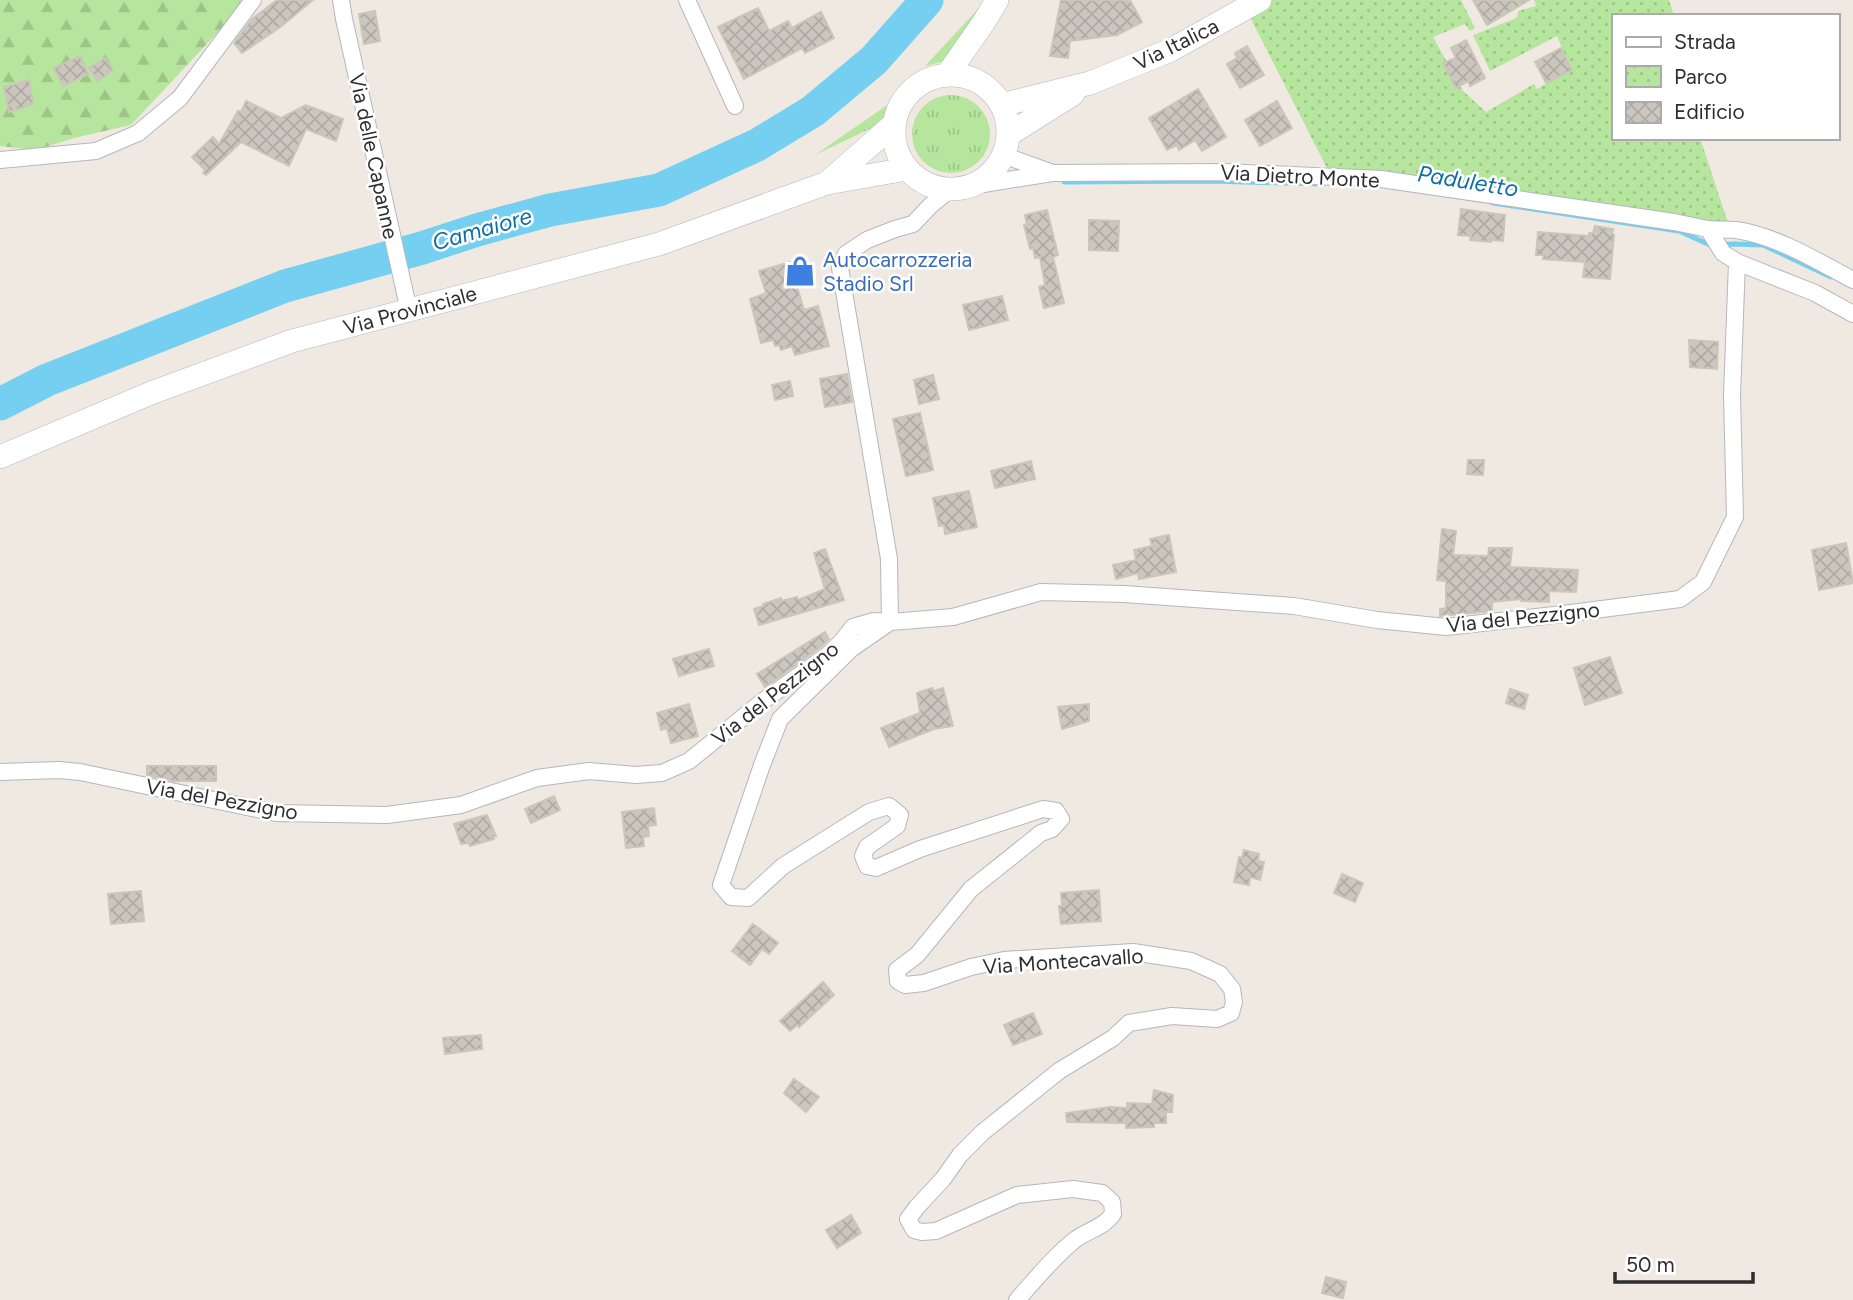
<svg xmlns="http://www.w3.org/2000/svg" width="1853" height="1300" font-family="Figtree,sans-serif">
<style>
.grass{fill:url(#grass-tufts)}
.forest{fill:url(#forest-firs)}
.park{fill:url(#park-dots)}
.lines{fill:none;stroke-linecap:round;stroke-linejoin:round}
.stream{stroke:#75cff0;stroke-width:5}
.river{stroke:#75cff0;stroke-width:33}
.building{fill:url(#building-cross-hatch);stroke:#cbc5ba;stroke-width:2}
.street-casing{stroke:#b4b7c1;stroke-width:18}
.secondary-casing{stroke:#b4b7c1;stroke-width:24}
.street{stroke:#fff;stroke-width:16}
.secondary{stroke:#fff;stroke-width:23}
.labels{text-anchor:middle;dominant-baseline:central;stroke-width:5;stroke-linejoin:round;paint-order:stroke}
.street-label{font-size:21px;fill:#2e2e2e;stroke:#fff}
.shop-label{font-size:21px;fill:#366cbe;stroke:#fff;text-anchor:start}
.water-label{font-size:23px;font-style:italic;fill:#0d6fa3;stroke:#fff}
</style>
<defs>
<pattern id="grass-tufts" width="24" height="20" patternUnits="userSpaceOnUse" patternTransform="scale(1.75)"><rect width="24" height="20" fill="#b6e59e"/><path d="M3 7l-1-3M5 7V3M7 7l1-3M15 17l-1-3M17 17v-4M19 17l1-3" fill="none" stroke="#9dc588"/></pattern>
<pattern id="forest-firs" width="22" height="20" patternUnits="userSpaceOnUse" patternTransform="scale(1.75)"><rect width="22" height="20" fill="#b6e59e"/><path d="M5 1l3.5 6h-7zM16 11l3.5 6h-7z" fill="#9dc588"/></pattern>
<pattern id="park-dots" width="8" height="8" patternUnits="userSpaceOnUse" patternTransform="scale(1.75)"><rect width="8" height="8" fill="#b6e59e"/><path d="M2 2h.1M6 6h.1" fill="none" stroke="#9dc588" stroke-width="1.8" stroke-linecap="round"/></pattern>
<pattern id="building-cross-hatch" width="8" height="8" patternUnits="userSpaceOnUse" patternTransform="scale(1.75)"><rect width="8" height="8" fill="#cbc7bf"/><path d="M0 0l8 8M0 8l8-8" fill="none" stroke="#afaba4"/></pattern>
</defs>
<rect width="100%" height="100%" fill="#efe9e1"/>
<path class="grass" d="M 979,8 L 945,61 L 925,66 Z
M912 134a39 39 0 1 1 78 0a39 39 0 1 1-78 0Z
M 893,101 L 888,120 L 815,155 Z"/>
<path class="forest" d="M 0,0 L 248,0 L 131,125 L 74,138 L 36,150 L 0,146 Z"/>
<path class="park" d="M 1271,0 L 1461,0 L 1475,28 L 1470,31 L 1465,24 L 1433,37 L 1463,91 L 1486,112 L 1534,84 L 1537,89 L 1571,70 L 1557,36 L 1490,71 L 1473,35 L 1517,18 L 1518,11 L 1536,6 L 1534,0 L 1669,0 L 1674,16 L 1613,16 L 1613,138 L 1700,138 L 1728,223 L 1409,176 L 1331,176 L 1248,13 Z"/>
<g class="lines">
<path class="stream" d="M 1064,182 L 1211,181 L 1323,184
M 1493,203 L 1679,231 L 1710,245 L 1734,244 L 1763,245 L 1831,277"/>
<path class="river" d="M 0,404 L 47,380 L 285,286 L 422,248 L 477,230 L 550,210 L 659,190 L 757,145 L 813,111 L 874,60 L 927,0"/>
</g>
<path class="building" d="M 277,0 L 313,0 L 279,28 L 242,53 L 234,43 L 252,19 Z
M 1061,0 L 1130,0 L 1142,22 L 1117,35 L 1070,41 L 1068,58 L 1050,56 Z
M 1473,0 L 1529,0 L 1487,25 Z
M 758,8 L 769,31 L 788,21 L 792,28 L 821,12 L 834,38 L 805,53 L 802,48 L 744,79 L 718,27 Z
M 375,11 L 380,41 L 364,44 L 359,14 Z
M 1466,40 L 1485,78 L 1470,86 L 1468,81 L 1456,88 L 1443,63 L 1456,58 L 1451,48 Z
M 1247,46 L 1264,75 L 1240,88 L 1227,64 L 1237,58 L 1235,53 Z
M 1561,48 L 1572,70 L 1546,83 L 1535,62 Z
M 80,56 L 88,74 L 63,86 L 54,68 Z
M 105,58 L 113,70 L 98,81 L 89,68 Z
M 29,80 L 33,104 L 9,112 L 4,87 Z
M 1198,89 L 1226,137 L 1202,151 L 1195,140 L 1179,150 L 1177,145 L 1167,150 L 1149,118 Z
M 246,101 L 281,118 L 306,105 L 343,119 L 336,141 L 306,129 L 289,166 L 241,142 L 206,175 L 203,173 L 205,170 L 192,157 L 213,137 L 219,144 L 238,111 L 241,112 Z
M 1277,101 L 1292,128 L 1260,146 L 1245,120 Z
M 1461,209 L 1505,215 L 1503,241 L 1491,240 L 1491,242 L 1470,240 L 1471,236 L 1458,235 Z
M 1047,210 L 1058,255 L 1053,257 L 1064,303 L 1044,308 L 1039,287 L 1045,285 L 1040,257 L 1035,258 L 1033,248 L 1030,249 L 1024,225 L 1027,224 L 1025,215 Z
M 1089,220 L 1119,221 L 1118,251 L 1089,250 Z
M 1595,226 L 1613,229 L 1612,233 L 1614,235 L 1610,279 L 1583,277 L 1585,262 L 1543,259 L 1544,255 L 1536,255 L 1538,232 L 1589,236 L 1589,233 L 1593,233 Z
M 805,258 L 811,279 L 796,283 L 804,310 L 818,306 L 829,346 L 795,355 L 792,346 L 781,350 L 779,345 L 775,346 L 773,340 L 761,343 L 750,299 L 766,293 L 759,271 Z
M 1002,296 L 1008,320 L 969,330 L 963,305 Z
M 1689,340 L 1718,342 L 1717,369 L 1690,367 Z
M 847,374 L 852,402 L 825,407 L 820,379 Z
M 933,375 L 939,399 L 919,404 L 914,380 Z
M 790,381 L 793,396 L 775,400 L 772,385 Z
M 920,413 L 933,470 L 906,476 L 893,419 Z
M 1468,460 L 1484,460 L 1483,475 L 1467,474 Z
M 1031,461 L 1035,479 L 995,488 L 991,471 Z
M 969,491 L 977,527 L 945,534 L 944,525 L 939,526 L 933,498 Z
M 1442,529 L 1456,531 L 1453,555 L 1488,556 L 1489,548 L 1512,548 L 1510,567 L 1578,570 L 1576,592 L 1549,591 L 1549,602 L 1521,601 L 1521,599 L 1492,602 L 1492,611 L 1440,616 L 1440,609 L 1446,608 L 1446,581 L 1437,580 Z
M 1169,535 L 1176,572 L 1139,579 L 1138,573 L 1116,579 L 1113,565 L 1136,560 L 1134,550 L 1152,546 L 1150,539 Z
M 1846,543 L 1853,583 L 1819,590 L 1812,550 Z
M 825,549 L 844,600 L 759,625 L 754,609 L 764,606 L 763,604 L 781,598 L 782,601 L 797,597 L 798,600 L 825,589 L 814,553 Z
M 825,632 L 829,639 L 822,646 L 765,687 L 757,674 Z
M 709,649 L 714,666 L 679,676 L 673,659 Z
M 1610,657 L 1622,693 L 1585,705 L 1574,668 Z
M 932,688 L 934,691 L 943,688 L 953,726 L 934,729 L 889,747 L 881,728 L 920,713 L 917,693 Z
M 1510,689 L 1528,695 L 1524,709 L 1506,703 Z
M 689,704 L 698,736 L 671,743 L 667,728 L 661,730 L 657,713 Z
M 1089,704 L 1089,721 L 1062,729 L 1058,707 Z
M 147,766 L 216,766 L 216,781 L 173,781 L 147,775 Z
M 554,796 L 560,810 L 531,823 L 525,809 Z
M 654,808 L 656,825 L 648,826 L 649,836 L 643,837 L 644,846 L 626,848 L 622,812 Z
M 487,815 L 496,836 L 493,837 L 494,839 L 470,846 L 469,843 L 461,844 L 454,824 Z
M 1244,850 L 1259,854 L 1258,861 L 1264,862 L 1260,880 L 1250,877 L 1249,885 L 1234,882 L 1239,857 L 1242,858 Z
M 1342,874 L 1363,883 L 1355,902 L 1334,893 Z
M 1099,890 L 1101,921 L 1061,924 L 1059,906 L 1062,906 L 1061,893 Z
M 141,891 L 144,921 L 111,924 L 108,894 Z
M 753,924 L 778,943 L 769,954 L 762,949 L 750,965 L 732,951 Z
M 823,982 L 834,995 L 799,1027 L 797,1025 L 790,1031 L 780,1021 Z
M 1033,1013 L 1042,1034 L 1013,1045 L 1004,1025 Z
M 481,1035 L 482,1049 L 445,1054 L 443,1038 Z
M 794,1079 L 819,1097 L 806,1112 L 784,1093 Z
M 1154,1090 L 1173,1095 L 1172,1112 L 1155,1111 L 1166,1112 L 1166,1123 L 1154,1123 L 1154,1127 L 1126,1128 L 1126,1123 L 1067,1122 L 1066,1113 L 1110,1107 L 1127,1108 L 1127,1103 L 1152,1104 Z
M 851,1215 L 861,1233 L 837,1248 L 826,1230 Z
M 1326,1277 L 1346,1282 L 1343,1298 L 1322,1293 Z"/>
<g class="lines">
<g class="street-casing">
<path id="street" d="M 341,0 L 344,19 L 409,311
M 687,0 L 735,106
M 1003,155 L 1050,172
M 0,160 L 96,151 L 138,133 L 180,98 L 253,0
M 965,187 L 1052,173 L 1224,172 L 1381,179 L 1674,222 L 1708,229 L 1723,253 L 1737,262 L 1815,293 L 1853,314
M 1708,229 C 1717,230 1727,229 1736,230 C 1777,236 1817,261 1853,280
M 890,622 L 851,649 L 780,719 L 762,765 L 721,885 L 731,897 L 748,898 L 783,866 L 869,812 L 889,806 L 900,815 L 897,826 L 867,847 L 863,856 L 867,866 L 876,868 L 920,849 L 1043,809 L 1056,811 L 1061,819 L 1052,829 L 1041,833 L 971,889 L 917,955 L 897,970 L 898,981 L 905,985 L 924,983 L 971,967 L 1004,960 L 1133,952 L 1191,961 L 1220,974 L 1232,989 L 1234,1002 L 1231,1013 L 1217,1019 L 1172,1016 L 1129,1023 L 1113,1038 L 1059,1071 L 983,1132 L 960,1155 L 943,1179 L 917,1207 L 908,1219 L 914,1230 L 922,1232 L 936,1231 L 1017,1195 L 1073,1189 L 1102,1193 L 1112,1202 L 1113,1214 C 1104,1227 1089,1230 1076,1239 C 1054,1256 1036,1279 1017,1300
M 890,622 L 889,559 L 840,268 L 846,254 L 867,240 L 895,229 L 913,224 L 931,205 L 951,189
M 0,772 L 59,770 L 80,772 L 276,813 L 387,815 L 461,805 L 537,778 L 589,771 L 636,775 L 662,773 L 689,761 L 763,701 L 829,654 L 843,640 L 853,627 L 874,621 L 890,622 L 953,617 L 1041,592 L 1124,594 L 1294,606 L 1377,620 L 1446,627 L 1563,614 L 1680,599 L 1703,582 L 1735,517 L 1732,395 L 1737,262"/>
</g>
<g class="secondary-casing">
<path id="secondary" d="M 947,75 L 984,22 L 997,0
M894 132a57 57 0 1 1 114 0a57 57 0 1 1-114 0Z
M 1001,105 L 1090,83 L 1171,50 L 1260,0
M 1008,135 L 1073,94
M 827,183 L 894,124
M 0,457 L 151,393 L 292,341 L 659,244 L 827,183 L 907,169"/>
</g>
<use href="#street" class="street"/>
<use href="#secondary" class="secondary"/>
</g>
<defs>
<g id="shop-bare" transform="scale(2.415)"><path d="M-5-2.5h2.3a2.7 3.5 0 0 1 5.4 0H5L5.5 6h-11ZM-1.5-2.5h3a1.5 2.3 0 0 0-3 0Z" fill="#3f7fe0" stroke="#fff" stroke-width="2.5" paint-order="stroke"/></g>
</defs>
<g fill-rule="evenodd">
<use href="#shop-bare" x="800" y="271"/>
</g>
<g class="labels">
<g class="street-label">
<text transform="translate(1176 44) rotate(-26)">Via Italica</text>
<text transform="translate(374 156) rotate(78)">Via delle Capanne</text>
<text transform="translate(1300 176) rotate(3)">Via Dietro Monte</text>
<text transform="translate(410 310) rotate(-15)">Via Provinciale</text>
<text transform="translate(1523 617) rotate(-6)">Via del Pezzigno</text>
<text transform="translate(775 693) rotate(-38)">Via del Pezzigno</text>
<text transform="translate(222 799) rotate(10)">Via del Pezzigno</text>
<text transform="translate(1063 961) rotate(-4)">Via Montecavallo</text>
</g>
<g class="shop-label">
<text x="823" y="259">Autocarrozzeria<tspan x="823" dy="24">Stadio Srl</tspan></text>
</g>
<g class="water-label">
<text transform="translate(1468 181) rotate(9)">Paduletto</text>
<text transform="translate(482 229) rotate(-16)">Camaiore</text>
</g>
</g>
<rect x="1612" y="14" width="228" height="126" fill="#ffffff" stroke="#ababab" stroke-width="2"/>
<rect x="1626" y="37" width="35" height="10" fill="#ffffff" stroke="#ababab" stroke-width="2"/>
<text x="1674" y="49" font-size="21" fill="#2e2e2e">Strada</text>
<rect x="1626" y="66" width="35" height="21" fill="url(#park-dots)" stroke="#ababab" stroke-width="2"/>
<text x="1674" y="84" font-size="21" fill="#2e2e2e">Parco</text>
<rect x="1626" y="102" width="35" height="21" fill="url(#building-cross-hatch)" stroke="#ababab" stroke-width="2"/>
<text x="1674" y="119" font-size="21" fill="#2e2e2e">Edificio</text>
<path d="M1615 1272v10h138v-10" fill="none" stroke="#2e2e2e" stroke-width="3.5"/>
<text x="1626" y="1272" font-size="21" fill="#2e2e2e" stroke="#ffffff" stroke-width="5" paint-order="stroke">50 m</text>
</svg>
